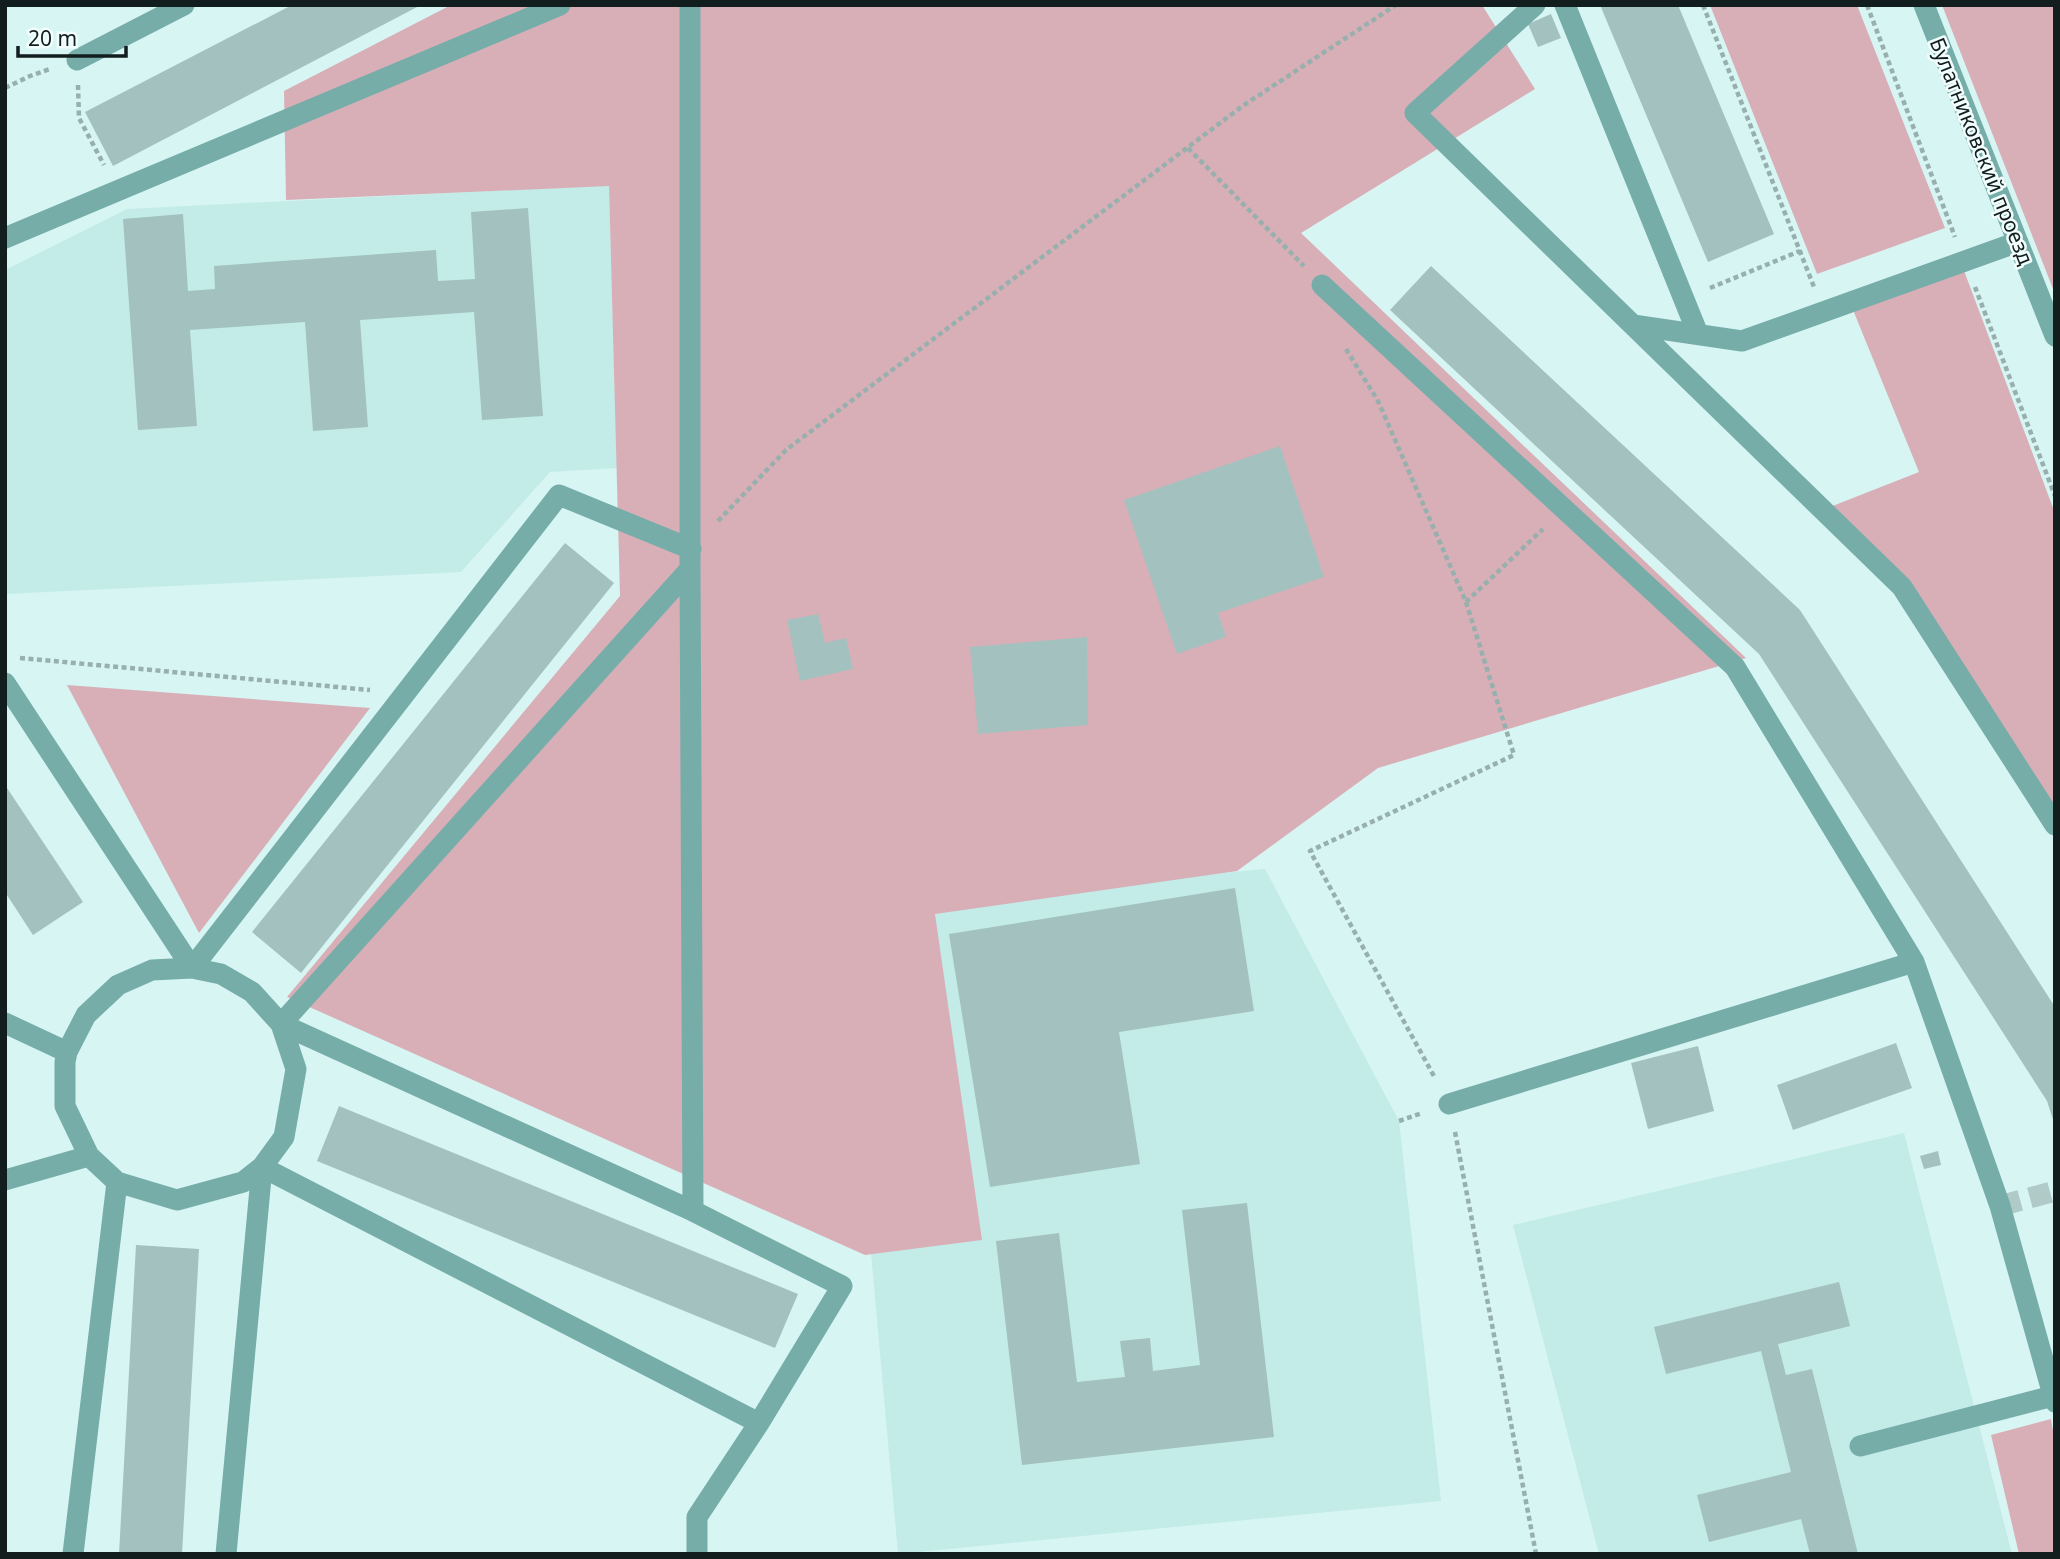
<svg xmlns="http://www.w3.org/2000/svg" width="2060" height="1559" font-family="'Noto Sans',sans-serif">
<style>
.built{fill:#c3ece8}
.green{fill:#d8afb7}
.building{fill:#a3c1be}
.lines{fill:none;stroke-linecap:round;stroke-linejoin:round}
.minor-tunnel{stroke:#b0cac8;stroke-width:21;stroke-dasharray:21 10;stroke-linecap:butt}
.path{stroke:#97afad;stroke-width:4.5;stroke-dasharray:5 3.5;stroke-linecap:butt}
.minor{stroke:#76ada9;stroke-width:21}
.labels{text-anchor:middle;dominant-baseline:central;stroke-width:5;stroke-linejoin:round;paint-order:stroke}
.street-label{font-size:21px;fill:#121d1d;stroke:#f2fefd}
</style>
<rect width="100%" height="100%" fill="#d7f5f3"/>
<path class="built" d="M 609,185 L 617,468 L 550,472 L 461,572 L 5,594 L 5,270 L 127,209 Z
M 1265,869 L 1399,1121 L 1441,1501 L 898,1554 L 840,908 Z
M 1904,1133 L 2012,1554 L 1599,1554 L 1513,1225 Z"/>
<path class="green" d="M 451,5 L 1482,5 L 1535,89 L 1301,233 L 1746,658 L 1378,768 L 1237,871 L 935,914 L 982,1240 L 865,1255 L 287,997 L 620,596 L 609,186 L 286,200 L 284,91 Z
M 1710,5 L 1857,5 L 1945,228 L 1817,274 Z
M 1942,5 L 2055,5 L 2055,294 Z
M 1963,268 L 2055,513 L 2055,810 L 1830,507 L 1919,472 L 1851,305 Z
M 67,685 L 370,708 L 199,933 Z
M 2051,1419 L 2055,1443 L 2055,1554 L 2019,1554 L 1991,1435 Z"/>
<path class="building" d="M 292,5 L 421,5 L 113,166 L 85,112 Z
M 1600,5 L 1678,5 L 1774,234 L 1708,262 Z
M 1551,14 L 1561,38 L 1538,47 L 1528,24 Z
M 528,208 L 543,416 L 482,420 L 474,312 L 360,320 L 368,427 L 313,431 L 305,322 L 190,330 L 197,426 L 138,430 L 123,219 L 183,214 L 188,291 L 215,289 L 214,266 L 436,250 L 438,281 L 475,279 L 471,212 Z
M 1431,266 L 1800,610 L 2055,1007 L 2055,1126 L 2047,1101 L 1759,654 L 1390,310 Z
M 1280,446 L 1324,577 L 1218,613 L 1226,637 L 1177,654 L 1124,500 Z
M 565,543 L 614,583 L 301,973 L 252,932 Z
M 818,614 L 825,643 L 846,638 L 853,669 L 800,681 L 787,620 Z
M 1087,637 L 1088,725 L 978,734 L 970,647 Z
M 5,785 L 83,902 L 33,935 L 5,892 Z
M 1235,888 L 1254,1011 L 1119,1032 L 1140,1164 L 990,1187 L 949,934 Z
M 1896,1043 L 1912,1088 L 1793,1130 L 1777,1085 Z
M 1698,1046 L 1714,1111 L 1648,1129 L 1631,1063 Z
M 339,1106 L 798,1294 L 775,1348 L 317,1161 Z
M 1938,1151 L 1941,1165 L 1924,1169 L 1920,1156 Z
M 1247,1203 L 1274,1437 L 1022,1465 L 996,1241 L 1059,1233 L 1077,1382 L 1125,1377 L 1120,1341 L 1150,1338 L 1153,1371 L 1200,1365 L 1182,1210 Z
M 136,1245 L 199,1249 L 182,1554 L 119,1554 Z
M 1839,1282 L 1850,1326 L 1778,1344 L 1786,1375 L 1812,1369 L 1858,1554 L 1810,1554 L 1801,1519 L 1709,1542 L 1697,1495 L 1791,1472 L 1761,1351 L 1666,1374 L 1654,1327 Z"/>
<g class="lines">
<path class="minor-tunnel" d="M 2000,1206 L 2055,1191"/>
<path class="path" d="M 1703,5 L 1814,287
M 1867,5 L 1955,237
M 78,85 L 79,118 L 104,165
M 5,88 L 30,76 L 50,69
M 1188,148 L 1304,266
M 1975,287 L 2055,496
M 1710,288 L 1800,251
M 1346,349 L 1378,401 L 1466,602 L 1514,755 L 1310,851 L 1435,1078
M 718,521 L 786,450 L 1244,105 L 1396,5
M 1466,602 L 1543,529
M 20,658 L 370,690
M 1399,1121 L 1422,1113
M 1455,1132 L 1536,1554"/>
<path class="minor" d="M 1535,5 L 1415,113 L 1902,587 L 2055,825
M 1565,5 L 1698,334
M 1924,5 L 2055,336
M 77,60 L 184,5
M 5,238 L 560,5
M 1322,285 L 1735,667 L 1914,962 L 2000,1206 L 2055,1402
M 1633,325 L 1742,341 L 2018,242
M 690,569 L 693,1211 L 842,1286 L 759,1423 L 697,1517 L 697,1554
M 5,683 L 192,968 L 559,495 L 691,549
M 5,1023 L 67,1052
M 281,1024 L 296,1069 L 284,1137 L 262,1167 L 243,1182 L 177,1200 L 117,1182 L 89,1156 L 65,1106 L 65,1062 L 67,1052 L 86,1015 L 118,985 L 152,970 L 192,968 L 221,974 L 252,992 L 281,1024 L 693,1211
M 281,1024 L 690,569 L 690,5
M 1449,1104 L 1914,962
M 5,1180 L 89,1156
M 1860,1446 L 2053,1396
M 73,1554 L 117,1182
M 226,1554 L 262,1167 L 759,1423"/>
</g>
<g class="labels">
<g class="street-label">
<text transform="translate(1982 151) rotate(68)">Булатниковский проезд</text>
</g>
</g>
<rect width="2060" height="1559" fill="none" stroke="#121d1d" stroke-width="14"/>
<path d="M18 46v10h108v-10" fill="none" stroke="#121d1d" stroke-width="3.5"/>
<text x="28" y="46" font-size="21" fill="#121d1d" stroke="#f2fefd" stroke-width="5" paint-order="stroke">20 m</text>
</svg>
